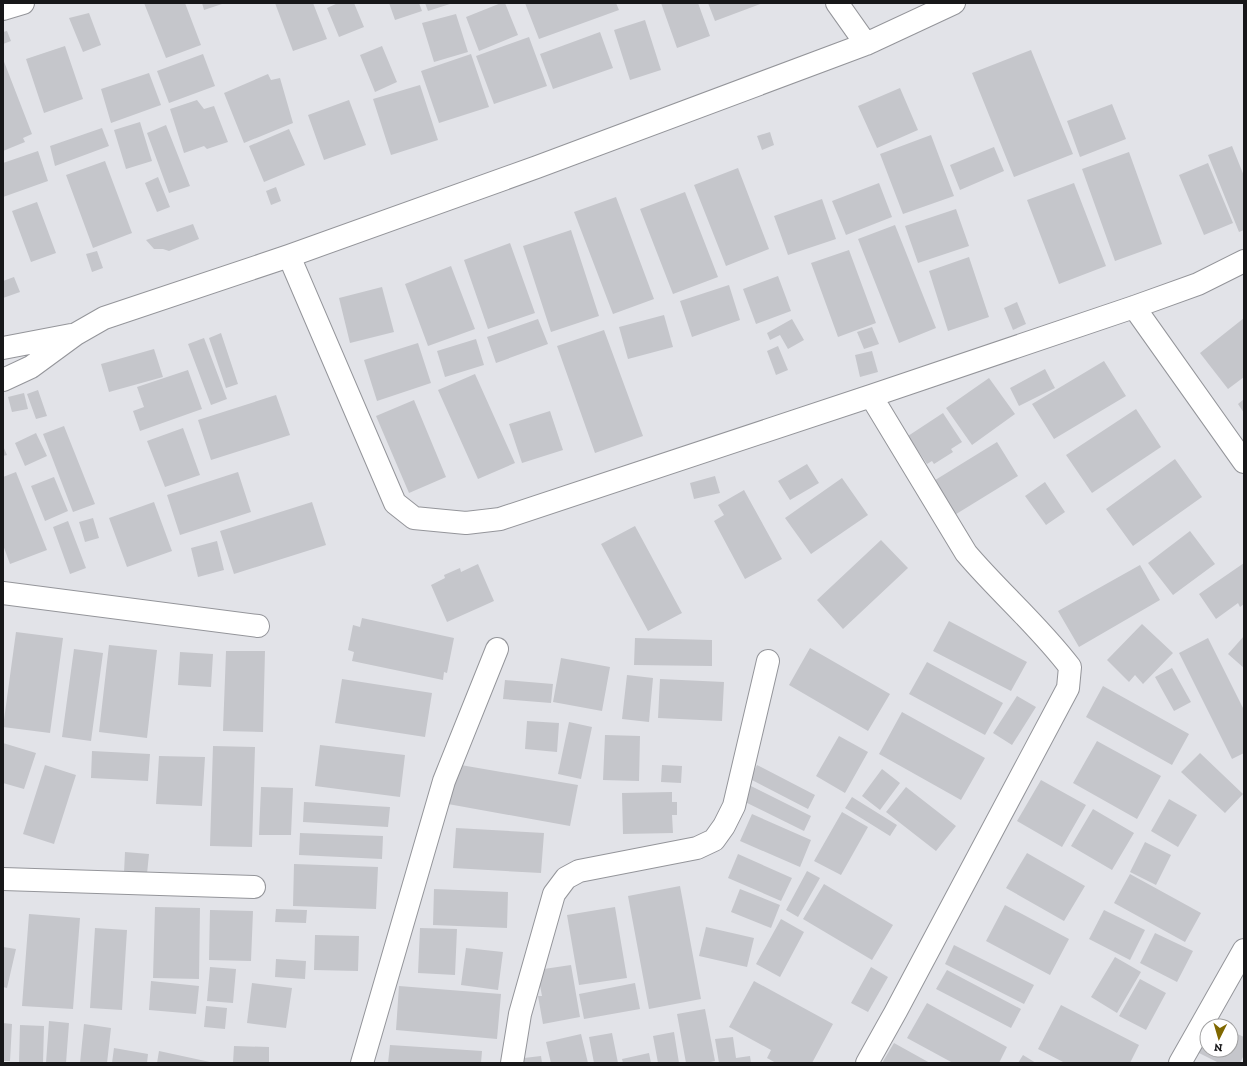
<svg xmlns="http://www.w3.org/2000/svg" width="1247" height="1066" font-family="'Zilla Slab',serif">
<style>
.building{fill:#c5c6cb}
.lines{fill:none;stroke-linecap:round;stroke-linejoin:round}
.street-casing{stroke:#94959a;stroke-width:24}
.street{stroke:#fff;stroke-width:22}
</style>
<rect width="100%" height="100%" fill="#e2e3e8"/>
<path class="building" d="M 144,3 L 185,3 L 201,45 L 166,58 Z
M 202,3 L 225,3 L 204,10 Z
M 275,3 L 313,3 L 327,39 L 293,51 Z
M 338,3 L 354,3 L 364,27 L 339,37 L 327,8 Z
M 389,3 L 419,3 L 422,11 L 395,20 Z
M 425,3 L 449,3 L 450,4 L 428,11 Z
M 501,3 L 505,3 L 518,35 L 479,51 L 466,17 Z
M 525,3 L 616,3 L 619,10 L 539,39 Z
M 661,3 L 698,3 L 710,36 L 677,48 Z
M 708,3 L 763,3 L 715,21 Z
M 89,13 L 101,45 L 83,52 L 69,18 Z
M 456,14 L 468,52 L 434,62 L 422,23 Z
M 645,20 L 661,70 L 630,80 L 614,30 Z
M 7,31 L 11,41 L 3,44 L 3,32 Z
M 600,32 L 613,68 L 553,89 L 540,54 Z
M 529,37 L 547,86 L 494,104 L 476,56 Z
M 65,46 L 83,99 L 44,113 L 26,59 Z
M 382,46 L 397,82 L 375,92 L 360,55 Z
M 1031,50 L 1073,154 L 1014,177 L 972,73 Z
M 203,54 L 215,86 L 169,103 L 157,71 Z
M 471,54 L 489,107 L 439,123 L 421,71 Z
M 3,59 L 32,134 L 23,138 L 25,142 L 3,151 Z
M 149,73 L 161,105 L 111,123 L 101,89 Z
M 268,74 L 271,80 L 280,78 L 293,123 L 244,143 L 224,93 Z
M 420,85 L 438,140 L 391,155 L 373,99 Z
M 900,88 L 918,130 L 877,148 L 858,106 Z
M 197,100 L 204,109 L 214,106 L 228,142 L 207,149 L 204,146 L 184,153 L 170,109 Z
M 349,100 L 366,145 L 324,160 L 308,115 Z
M 1112,104 L 1126,139 L 1080,157 L 1067,121 Z
M 140,122 L 152,161 L 126,169 L 114,130 Z
M 166,125 L 190,186 L 169,193 L 147,133 Z
M 102,128 L 109,146 L 55,166 L 50,146 Z
M 289,129 L 305,165 L 264,182 L 249,146 Z
M 770,132 L 774,145 L 762,150 L 757,136 Z
M 931,135 L 954,196 L 903,214 L 880,154 Z
M 1232,146 L 1244,176 L 1244,230 L 1239,232 L 1208,155 Z
M 994,147 L 1004,171 L 960,190 L 950,165 Z
M 38,151 L 48,181 L 3,197 L 3,163 Z
M 1129,152 L 1162,244 L 1115,261 L 1082,169 Z
M 105,161 L 132,233 L 93,248 L 66,175 Z
M 1208,163 L 1233,223 L 1204,235 L 1179,175 Z
M 738,168 L 769,249 L 726,266 L 694,185 Z
M 158,177 L 170,207 L 157,212 L 145,183 Z
M 879,183 L 892,217 L 846,235 L 832,201 Z
M 1074,183 L 1106,266 L 1059,284 L 1027,200 Z
M 276,187 L 281,201 L 271,205 L 266,191 Z
M 685,192 L 718,277 L 673,294 L 640,209 Z
M 616,197 L 654,299 L 613,314 L 574,212 Z
M 822,199 L 836,239 L 788,255 L 774,216 Z
M 37,202 L 56,253 L 31,262 L 12,211 Z
M 956,209 L 969,246 L 918,263 L 905,226 Z
M 193,224 L 199,239 L 169,251 L 163,249 L 154,249 L 146,240 Z
M 895,225 L 936,328 L 899,343 L 858,239 Z
M 571,230 L 599,316 L 551,332 L 523,246 Z
M 510,243 L 535,313 L 488,329 L 464,260 Z
M 849,250 L 876,323 L 838,337 L 811,263 Z
M 97,251 L 103,268 L 92,272 L 86,254 Z
M 969,257 L 989,317 L 948,331 L 929,271 Z
M 451,266 L 475,329 L 428,346 L 405,284 Z
M 778,276 L 791,311 L 756,324 L 743,289 Z
M 14,277 L 20,292 L 3,298 L 3,281 Z
M 729,285 L 740,320 L 692,337 L 680,301 Z
M 382,287 L 394,332 L 350,343 L 339,298 Z
M 1017,302 L 1026,324 L 1013,330 L 1004,308 Z
M 664,315 L 673,347 L 628,359 L 619,327 Z
M 1244,318 L 1244,377 L 1228,389 L 1200,353 Z
M 538,319 L 548,344 L 496,363 L 487,337 Z
M 792,319 L 804,340 L 788,349 L 780,335 L 770,340 L 767,333 Z
M 872,327 L 879,344 L 864,349 L 857,332 Z
M 604,330 L 643,436 L 595,453 L 557,346 Z
M 221,333 L 238,384 L 226,388 L 209,338 Z
M 204,338 L 227,399 L 211,405 L 188,344 Z
M 476,339 L 484,365 L 445,377 L 437,351 Z
M 418,343 L 431,383 L 377,401 L 364,360 Z
M 778,346 L 788,370 L 776,375 L 767,351 Z
M 154,349 L 163,377 L 109,392 L 101,364 Z
M 872,351 L 878,372 L 860,377 L 855,355 Z
M 1104,361 L 1126,396 L 1054,439 L 1032,404 Z
M 1045,369 L 1055,388 L 1019,406 L 1010,388 Z
M 188,370 L 202,409 L 140,431 L 133,411 L 144,407 L 137,387 Z
M 475,374 L 515,463 L 478,479 L 438,390 Z
M 989,378 L 1015,414 L 972,445 L 946,408 Z
M 38,390 L 47,416 L 36,419 L 27,394 Z
M 24,393 L 28,409 L 12,412 L 8,397 Z
M 276,395 L 290,435 L 211,460 L 198,420 Z
M 1244,399 L 1244,413 L 1238,404 Z
M 414,400 L 446,477 L 409,493 L 376,416 Z
M 1136,409 L 1161,447 L 1092,493 L 1066,455 Z
M 550,411 L 563,450 L 522,463 L 509,424 Z
M 943,413 L 962,442 L 951,449 L 953,452 L 934,464 L 932,461 L 927,464 L 908,436 Z
M 64,426 L 95,504 L 73,512 L 43,434 Z
M 183,428 L 200,475 L 165,487 L 147,441 Z
M 36,433 L 47,456 L 25,466 L 15,443 Z
M 997,442 L 1018,476 L 953,516 L 932,482 Z
M 3,446 L 7,455 L 3,456 Z
M 1175,459 L 1202,497 L 1133,546 L 1106,509 Z
M 807,464 L 819,483 L 790,500 L 778,481 Z
M 16,472 L 47,550 L 10,564 L 3,545 L 3,477 Z
M 238,472 L 251,512 L 180,535 L 167,495 Z
M 715,476 L 720,493 L 694,499 L 690,483 Z
M 54,477 L 68,511 L 45,521 L 31,486 Z
M 842,478 L 868,515 L 811,554 L 785,518 Z
M 1045,482 L 1065,512 L 1046,525 L 1025,496 Z
M 744,490 L 782,559 L 745,579 L 714,521 L 724,515 L 718,505 Z
M 154,502 L 172,551 L 127,567 L 109,518 Z
M 312,502 L 326,545 L 234,574 L 220,531 Z
M 93,518 L 99,538 L 85,542 L 79,522 Z
M 68,521 L 86,568 L 70,574 L 53,527 Z
M 635,526 L 682,613 L 648,631 L 601,544 Z
M 1190,531 L 1215,564 L 1173,595 L 1148,563 Z
M 881,540 L 908,568 L 843,629 L 817,600 Z
M 217,541 L 224,570 L 198,577 L 191,548 Z
M 1244,563 L 1244,604 L 1240,607 L 1238,603 L 1216,619 L 1199,594 Z
M 478,564 L 494,601 L 447,622 L 431,585 L 445,578 L 444,575 L 460,568 L 461,572 Z
M 1140,565 L 1160,600 L 1079,647 L 1058,611 Z
M 362,618 L 454,638 L 447,673 L 444,672 L 443,680 L 352,661 L 354,652 L 348,650 L 353,625 L 360,627 Z
M 949,621 L 1027,662 L 1011,691 L 933,651 Z
M 1142,624 L 1173,653 L 1143,684 L 1135,675 L 1129,682 L 1107,660 Z
M 16,632 L 63,638 L 50,733 L 3,727 Z
M 1244,636 L 1244,668 L 1228,654 Z
M 635,638 L 712,640 L 712,666 L 634,665 Z
M 1208,638 L 1244,710 L 1244,753 L 1232,759 L 1179,653 Z
M 109,645 L 157,650 L 147,738 L 99,732 Z
M 810,648 L 890,694 L 868,731 L 789,685 Z
M 74,649 L 103,653 L 91,741 L 62,737 Z
M 226,651 L 265,651 L 263,732 L 223,731 Z
M 180,652 L 213,654 L 211,687 L 178,685 Z
M 561,658 L 610,667 L 602,711 L 553,702 Z
M 927,662 L 1003,703 L 985,735 L 909,694 Z
M 1172,668 L 1191,702 L 1174,711 L 1155,677 Z
M 627,675 L 653,678 L 649,722 L 622,719 Z
M 342,679 L 432,693 L 425,737 L 335,723 Z
M 660,679 L 724,682 L 722,721 L 658,718 Z
M 505,680 L 553,684 L 551,703 L 503,699 Z
M 1103,686 L 1189,734 L 1172,765 L 1086,717 Z
M 1017,696 L 1036,707 L 1012,745 L 993,733 Z
M 902,712 L 985,758 L 961,800 L 879,754 Z
M 527,721 L 559,723 L 557,752 L 525,749 Z
M 569,722 L 592,727 L 581,779 L 558,774 Z
M 605,735 L 640,736 L 639,781 L 603,780 Z
M 839,736 L 868,752 L 845,793 L 816,776 Z
M 1097,741 L 1161,776 L 1137,819 L 1073,783 Z
M 3,743 L 36,753 L 24,789 L 3,783 Z
M 320,745 L 405,755 L 400,797 L 315,786 Z
M 213,746 L 255,747 L 252,847 L 210,846 Z
M 92,751 L 150,754 L 148,781 L 91,778 Z
M 1200,753 L 1243,794 L 1225,813 L 1181,772 Z
M 159,756 L 205,757 L 202,806 L 156,804 Z
M 455,764 L 578,785 L 570,826 L 448,804 Z
M 45,765 L 76,775 L 54,844 L 23,834 Z
M 662,765 L 682,766 L 681,783 L 661,782 Z
M 757,765 L 815,795 L 808,809 L 750,779 Z
M 882,769 L 900,783 L 880,810 L 862,796 Z
M 1041,780 L 1086,805 L 1062,847 L 1017,821 Z
M 751,786 L 811,816 L 804,831 L 743,801 Z
M 261,787 L 293,788 L 291,835 L 259,835 Z
M 906,787 L 956,826 L 936,851 L 886,812 Z
M 672,792 L 672,802 L 677,802 L 677,815 L 672,815 L 673,833 L 623,834 L 622,793 Z
M 852,797 L 897,825 L 890,836 L 845,808 Z
M 1169,799 L 1197,815 L 1178,847 L 1151,831 Z
M 304,802 L 390,807 L 388,827 L 303,822 Z
M 1093,809 L 1134,833 L 1112,870 L 1071,846 Z
M 842,812 L 868,827 L 841,875 L 814,861 Z
M 752,814 L 811,840 L 800,867 L 740,841 Z
M 456,828 L 544,833 L 541,873 L 453,868 Z
M 300,833 L 383,836 L 382,859 L 299,855 Z
M 1145,842 L 1171,855 L 1156,885 L 1130,872 Z
M 125,852 L 149,854 L 147,874 L 124,873 Z
M 1027,853 L 1085,886 L 1064,921 L 1006,888 Z
M 738,854 L 792,878 L 781,901 L 728,878 Z
M 294,864 L 378,867 L 376,909 L 293,906 Z
M 807,871 L 820,878 L 798,917 L 786,910 Z
M 1130,874 L 1201,913 L 1185,942 L 1114,903 Z
M 824,884 L 893,925 L 872,960 L 803,919 Z
M 680,886 L 701,999 L 649,1009 L 628,896 Z
M 434,889 L 508,892 L 507,928 L 433,925 Z
M 740,889 L 780,905 L 771,928 L 731,912 Z
M 1005,905 L 1069,939 L 1050,975 L 986,941 Z
M 155,907 L 200,908 L 199,979 L 153,978 Z
M 615,907 L 627,978 L 579,985 L 567,915 Z
M 276,909 L 307,910 L 306,923 L 275,922 Z
M 210,910 L 253,911 L 251,961 L 209,960 Z
M 1104,910 L 1145,930 L 1130,960 L 1089,939 Z
M 29,914 L 80,918 L 73,1009 L 22,1006 Z
M 781,919 L 804,932 L 780,977 L 756,964 Z
M 706,927 L 754,938 L 747,967 L 699,956 Z
M 95,928 L 127,930 L 122,1010 L 90,1008 Z
M 420,928 L 457,929 L 455,975 L 418,973 Z
M 1155,933 L 1193,951 L 1177,982 L 1140,963 Z
M 315,935 L 359,936 L 358,971 L 314,970 Z
M 954,945 L 1034,985 L 1024,1004 L 945,964 Z
M 3,947 L 16,949 L 7,988 L 3,987 Z
M 466,948 L 503,952 L 498,990 L 461,985 Z
M 1115,957 L 1141,972 L 1117,1013 L 1091,997 Z
M 276,959 L 306,961 L 305,979 L 275,977 Z
M 571,965 L 580,1017 L 543,1024 L 538,996 L 542,996 L 537,970 Z
M 210,967 L 236,969 L 233,1003 L 207,1001 Z
M 871,967 L 888,977 L 868,1012 L 851,1003 Z
M 947,970 L 1021,1009 L 1011,1028 L 936,989 Z
M 1140,979 L 1166,993 L 1146,1030 L 1119,1016 Z
M 151,981 L 199,986 L 196,1014 L 149,1010 Z
M 754,981 L 833,1024 L 812,1063 L 776,1063 L 767,1058 L 771,1050 L 729,1027 Z
M 252,983 L 292,988 L 286,1028 L 247,1023 Z
M 635,983 L 640,1009 L 584,1019 L 579,994 Z
M 399,986 L 501,994 L 497,1039 L 396,1030 Z
M 927,1003 L 1007,1047 L 999,1063 L 953,1063 L 907,1038 Z
M 1061,1005 L 1139,1045 L 1130,1063 L 1065,1063 L 1038,1049 Z
M 206,1006 L 227,1008 L 225,1029 L 204,1027 Z
M 705,1009 L 715,1061 L 706,1063 L 686,1063 L 677,1014 Z
M 49,1021 L 69,1023 L 66,1063 L 46,1063 Z
M 3,1023 L 12,1024 L 10,1061 L 3,1061 Z
M 84,1024 L 111,1028 L 107,1063 L 80,1063 Z
M 20,1025 L 44,1026 L 43,1063 L 19,1063 Z
M 1207,1031 L 1207,1050 L 1231,1050 L 1231,1031 L 1244,1037 L 1244,1055 L 1240,1063 L 1219,1063 L 1197,1052 Z
M 674,1032 L 679,1063 L 658,1063 L 653,1036 Z
M 612,1033 L 618,1063 L 594,1063 L 589,1037 Z
M 581,1034 L 588,1063 L 551,1063 L 546,1042 Z
M 733,1037 L 736,1058 L 750,1056 L 751,1063 L 719,1063 L 715,1039 Z
M 894,1043 L 930,1063 L 882,1063 Z
M 390,1045 L 482,1051 L 481,1063 L 388,1063 Z
M 234,1046 L 269,1047 L 269,1063 L 233,1063 Z
M 114,1048 L 148,1054 L 147,1063 L 112,1063 Z
M 159,1051 L 210,1062 L 210,1063 L 157,1063 Z
M 649,1053 L 651,1063 L 623,1063 L 622,1059 Z
M 1023,1055 L 1036,1063 L 1018,1063 Z
M 541,1056 L 542,1063 L 524,1063 L 524,1058 Z"/>
<g class="lines">
<g class="street-casing">
<path id="street" d="M 837,3 L 866,44
M 3,9 L 23,3
M 289,256 L 395,503 L 414,518 L 466,523 L 500,519 L 871,396 L 1134,307 L 1198,284 L 1244,261
M 1134,307 L 1244,462
M 3,348 L 71,335
M 3,380 L 31,367 L 76,334 L 104,318 L 289,256 L 537,167 L 866,44 L 954,3
M 3,593 L 258,626
M 3,879 L 254,887
M 362,1063 L 444,781 L 497,649
M 512,1063 L 520,1014 L 554,894 L 566,878 L 579,871 L 697,848 L 714,840 L 724,826 L 734,806 L 768,661
M 867,1063 L 895,1013 L 1068,688 L 1070,667 C 1039,626 999,592 966,553 L 871,396
M 1180,1063 L 1244,950"/>
</g>
<use href="#street" class="street"/>
</g>
<rect width="1247" height="1066" fill="none" stroke="#171719" stroke-width="8"/>
<g transform="translate(1219 1038) rotate(185)"><circle r="19" fill="#ffffff" stroke="#a2a2a3"/>
<path d="M0-3L7 15L0 10L-7 15Z" fill="#806800"/>
<text y="-6" font-size="11" font-weight="bold" text-anchor="middle" fill="#171719">N</text>
</g>
</svg>
